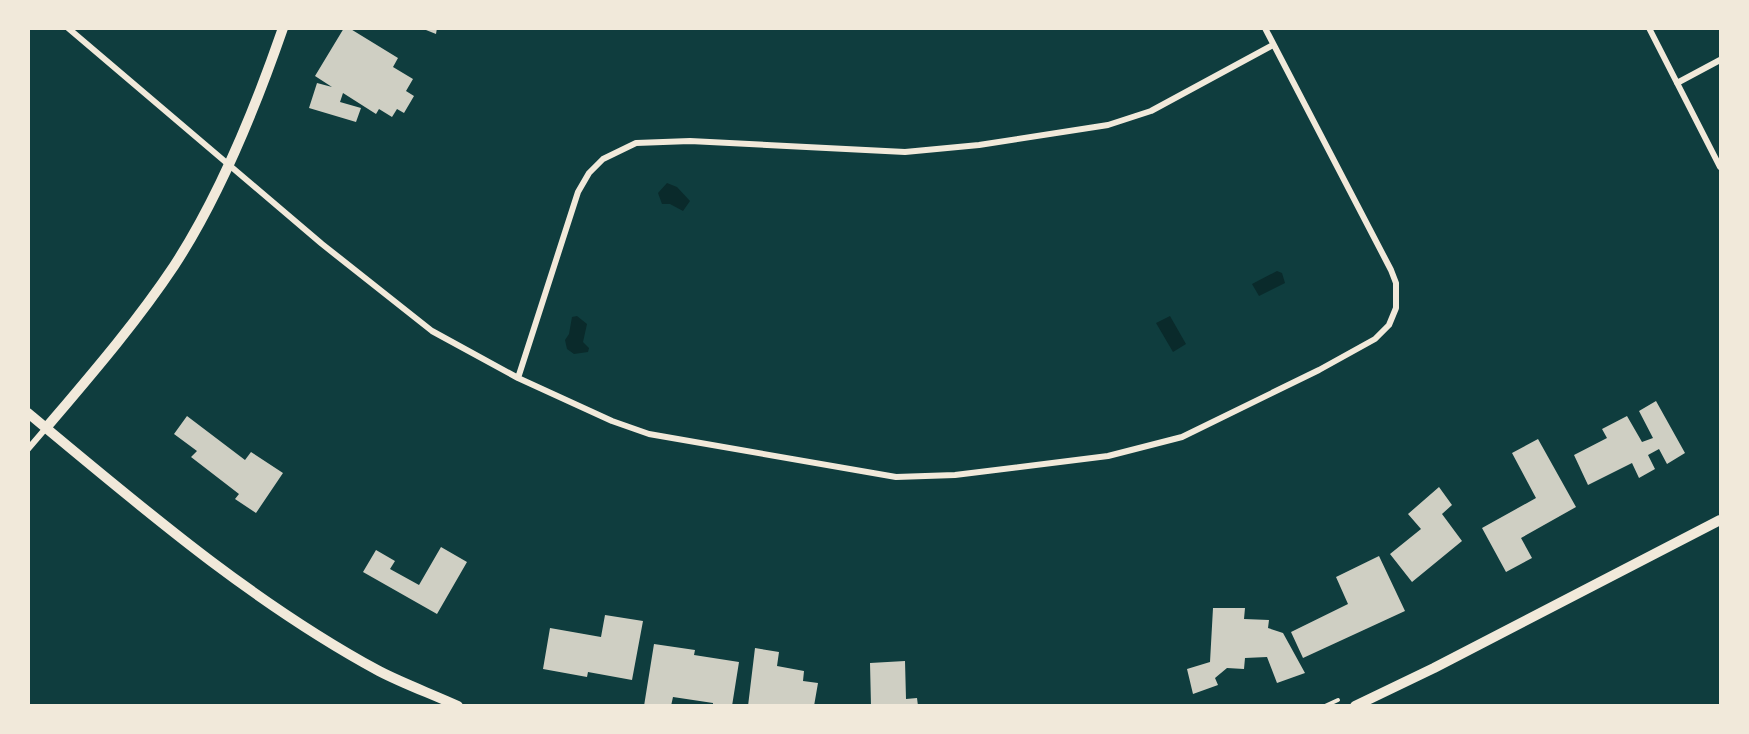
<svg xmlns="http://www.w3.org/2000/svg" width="1749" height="734" font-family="'Open Sans',sans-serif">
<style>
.water{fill:#0a2a2b}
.building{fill:#cfcfc3}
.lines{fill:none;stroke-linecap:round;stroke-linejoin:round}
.path{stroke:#f1e9da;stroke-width:4}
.minor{stroke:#f1e9da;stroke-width:6}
.tertiary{stroke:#f1e9da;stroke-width:10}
</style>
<rect width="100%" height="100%" fill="#0f3d3e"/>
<path class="water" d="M 667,183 L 677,187 L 690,201 L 683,211 L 670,204 L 662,204 L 658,193 Z
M 1277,271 L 1282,273 L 1285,283 L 1259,296 L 1252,284 Z
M 577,316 L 587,324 L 583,342 L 589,348 L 588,352 L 574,354 L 567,349 L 565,340 L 569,334 L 572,317 Z
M 1170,316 L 1186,344 L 1173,352 L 1156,323 Z"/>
<path class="building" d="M 344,28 L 349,28 L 398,58 L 393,67 L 413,79 L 406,91 L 414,96 L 404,113 L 397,109 L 392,117 L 379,109 L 376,114 L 343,93 L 340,102 L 361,108 L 356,122 L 309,108 L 317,83 L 332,87 L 315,76 Z
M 421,28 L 437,28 L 436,34 Z
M 1656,401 L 1685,453 L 1667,464 L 1659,449 L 1648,455 L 1655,469 L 1639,478 L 1632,463 L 1588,485 L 1574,455 L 1607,438 L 1602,429 L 1627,416 L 1642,442 L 1653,438 L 1639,411 Z
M 187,416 L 245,460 L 251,452 L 283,473 L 256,513 L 235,499 L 239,494 L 191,457 L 197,451 L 174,434 Z
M 1538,439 L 1576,507 L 1521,538 L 1532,558 L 1506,572 L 1482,528 L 1536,498 L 1512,453 Z
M 1439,487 L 1452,505 L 1442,514 L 1462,541 L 1412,582 L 1390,554 L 1421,529 L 1408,514 Z
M 441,547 L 467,562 L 437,614 L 363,572 L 376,550 L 395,561 L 390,569 L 419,585 Z
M 1379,556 L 1405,611 L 1303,658 L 1291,632 L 1348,604 L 1336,577 Z
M 1213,608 L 1245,608 L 1244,619 L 1269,620 L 1268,628 L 1283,633 L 1305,673 L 1277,683 L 1267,657 L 1245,658 L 1244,669 L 1227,668 L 1215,678 L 1218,685 L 1193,694 L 1187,669 L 1210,662 Z
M 605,615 L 643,621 L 632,680 L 588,672 L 587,677 L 543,669 L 550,628 L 601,637 Z
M 654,644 L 695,650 L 694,655 L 739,662 L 732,706 L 713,706 L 713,703 L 673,697 L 671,706 L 644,706 Z
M 755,648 L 779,652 L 777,666 L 804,671 L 803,681 L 818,683 L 814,706 L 748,706 Z
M 905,661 L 906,699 L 917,698 L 918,706 L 871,706 L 870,663 Z"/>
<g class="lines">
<path class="path" d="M 1325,706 L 1338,700"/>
<path class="minor" d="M 68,28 L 322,244 L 432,331 L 518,378 L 612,421 L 649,434 L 896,477 L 955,475 L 1108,456 L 1182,437 L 1319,370 L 1375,339 L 1389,325 L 1396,308 L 1396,283 L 1391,270 L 1265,28
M 1649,28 L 1720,167
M 1677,83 L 1720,60
M 518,378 L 578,192 L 589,173 L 603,159 L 636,143 L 690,141 L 905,152 L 979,145 L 1108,125 L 1151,111 L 1273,45
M 28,449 L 46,428"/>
<path class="tertiary" d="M 28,413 C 140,506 250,601 379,671 C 404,684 432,694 458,706
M 46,428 C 91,375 136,323 174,266 C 219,197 256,106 283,28
M 1355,706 L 1434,668 L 1720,520"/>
</g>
<rect width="1749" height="734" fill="none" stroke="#f1e9da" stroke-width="60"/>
</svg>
